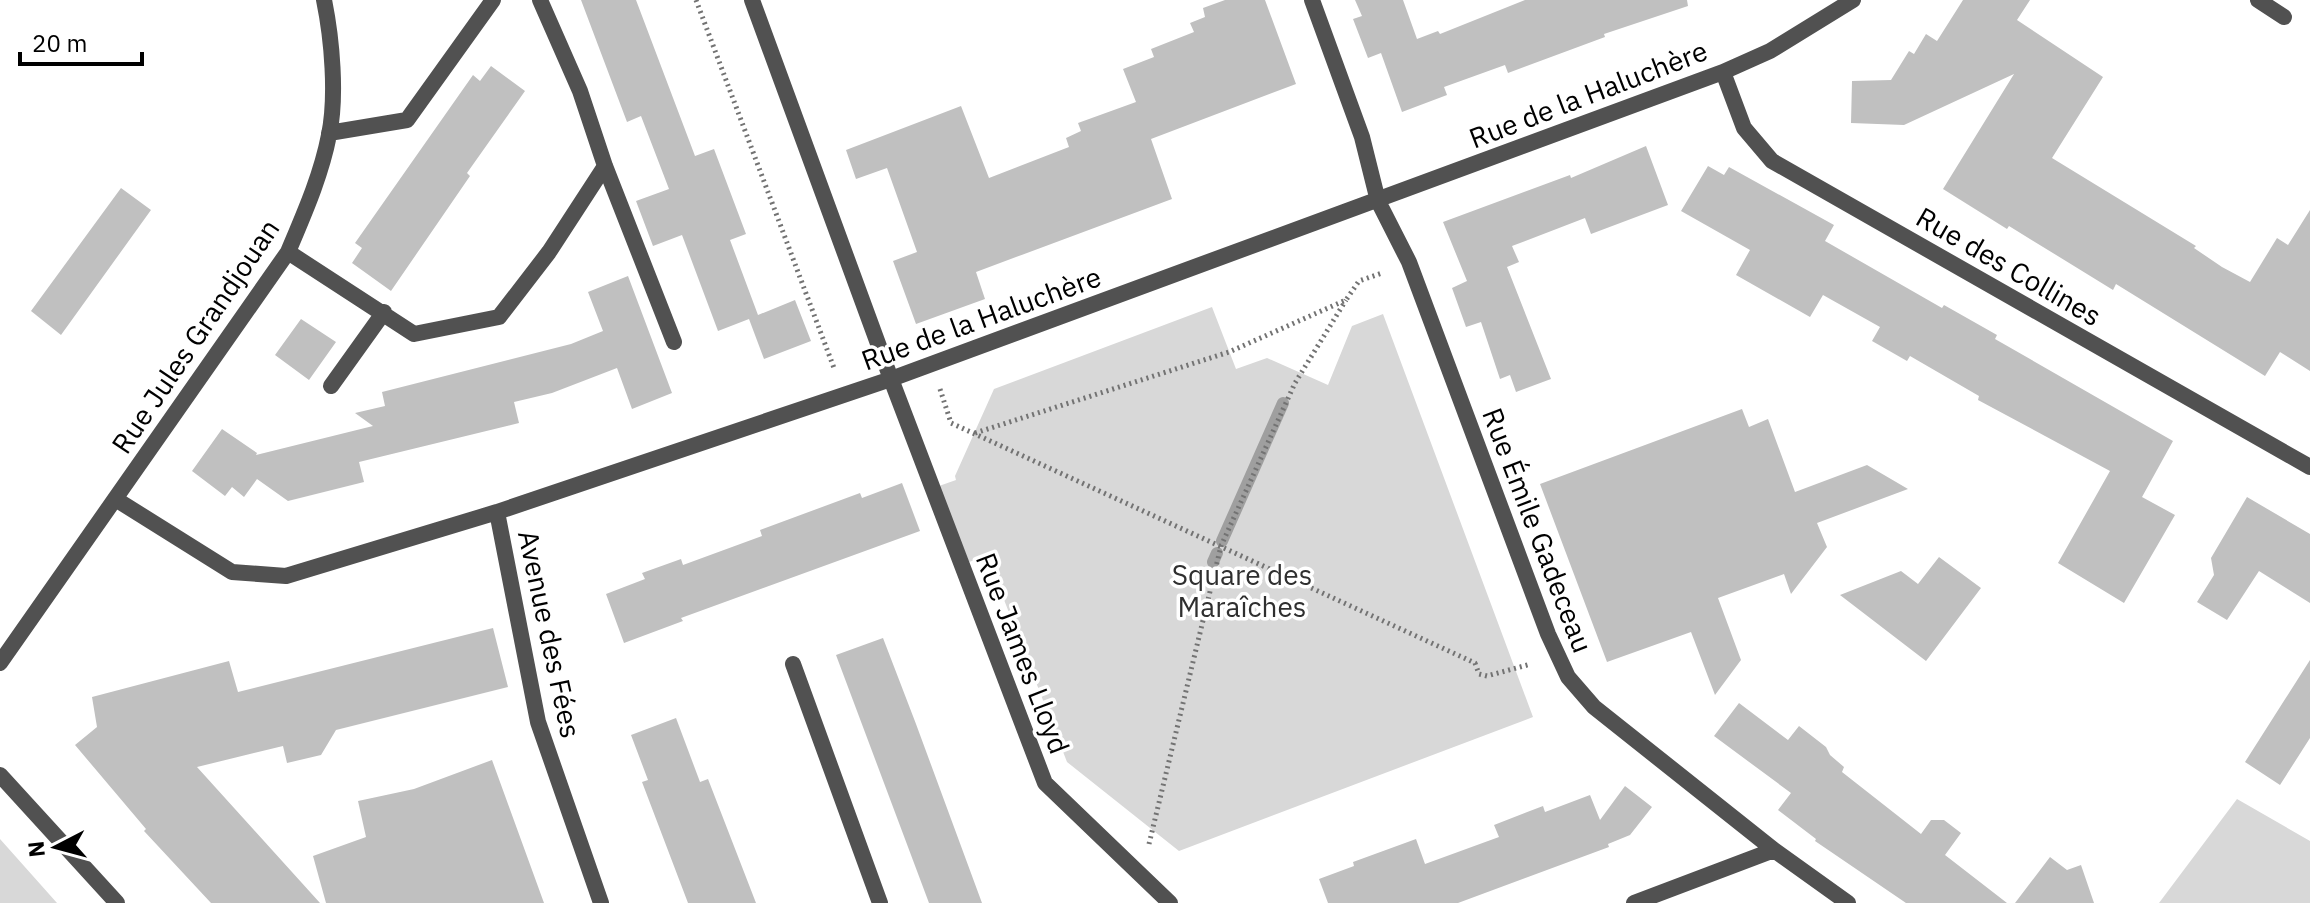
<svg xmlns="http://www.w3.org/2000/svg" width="2310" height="903" font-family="'IBM Plex Sans',sans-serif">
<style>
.green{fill:#d8d8d8}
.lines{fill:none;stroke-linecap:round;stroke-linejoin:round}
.stream{stroke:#9f9f9f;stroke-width:12}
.building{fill:#c0c0c0}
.path{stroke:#737373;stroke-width:5;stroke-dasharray:2 4;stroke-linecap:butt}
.lane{stroke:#515151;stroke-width:16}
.street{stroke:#515151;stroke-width:16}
.labels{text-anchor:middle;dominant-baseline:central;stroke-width:7;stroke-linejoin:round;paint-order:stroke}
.street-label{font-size:28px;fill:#000;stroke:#fff}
.park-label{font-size:28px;fill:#2f2f2f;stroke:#fff}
</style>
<rect width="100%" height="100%" fill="#fff"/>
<path class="green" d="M 1212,307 L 1236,369 L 1267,358 L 1328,385 L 1352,326 L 1383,314 L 1533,717 L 1179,851 L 1067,762 L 987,556 L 969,562 L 939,486 L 956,480 L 955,476 L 994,389 Z
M 2237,799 L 2310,841 L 2310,903 L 2159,903 Z
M 0,839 L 57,903 L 0,903 Z"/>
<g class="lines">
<path class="stream" d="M 1222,541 L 1283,403
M 1213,562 L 1217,553"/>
</g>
<path class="building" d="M 581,0 L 636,0 L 695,156 L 714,149 L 746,234 L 730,240 L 758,315 L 795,300 L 811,341 L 764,359 L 749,319 L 718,331 L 682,235 L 653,246 L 636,201 L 669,189 L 641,116 L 627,122 Z
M 1225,0 L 1265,0 L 1296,84 L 1151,139 L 1172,199 L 976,272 L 985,299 L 916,324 L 893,261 L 917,252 L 887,168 L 856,179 L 846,150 L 961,106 L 989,178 L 1069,147 L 1066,138 L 1081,131 L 1078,123 L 1136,102 L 1123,69 L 1154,57 L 1151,49 L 1194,32 L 1190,23 L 1205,17 L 1203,8 Z
M 1355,0 L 1403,0 L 1417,39 L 1438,31 L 1440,34 L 1525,0 L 1687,0 L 1688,6 L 1604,34 L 1605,37 L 1508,73 L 1505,65 L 1444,87 L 1447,95 L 1402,112 L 1381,53 L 1368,58 L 1353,19 L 1362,16 Z
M 1963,0 L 2030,0 L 2017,20 L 2103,77 L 2052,158 L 2196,246 L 2194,248 L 2222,267 L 2250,282 L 2277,238 L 2288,245 L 2310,210 L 2310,371 L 2280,352 L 2265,376 L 2116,284 L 2113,290 L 2009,226 L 2007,229 L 1943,189 L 2014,74 L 1904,125 L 1851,123 L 1852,81 L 1891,80 L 1909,51 L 1914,54 L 1926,34 L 1937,41 Z
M 491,66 L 525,91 L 467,173 L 470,176 L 391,291 L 352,263 L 362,248 L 355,243 L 473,75 L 480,81 Z
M 1646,146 L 1668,205 L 1591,234 L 1585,218 L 1512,246 L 1519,262 L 1507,267 L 1551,379 L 1516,392 L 1510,375 L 1500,379 L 1481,322 L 1466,327 L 1452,288 L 1467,281 L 1443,222 L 1570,175 L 1571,178 Z
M 1708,166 L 1724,175 L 1729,167 L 1834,225 L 1825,241 L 1942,308 L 1944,305 L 1997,335 L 1995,339 L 2173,441 L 2142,497 L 2175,515 L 2124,603 L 2058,563 L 2110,471 L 1978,400 L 1979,396 L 1910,356 L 1907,361 L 1872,341 L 1880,327 L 1823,295 L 1810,317 L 1736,275 L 1750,250 L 1681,211 Z
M 121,188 L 151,210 L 61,335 L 31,311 Z
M 628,276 L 672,393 L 632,409 L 617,368 L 552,393 L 514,402 L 519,423 L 359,462 L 364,482 L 288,501 L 257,479 L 244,497 L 232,487 L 225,496 L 192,471 L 222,429 L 257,453 L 256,455 L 373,426 L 355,413 L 385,406 L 382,392 L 571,344 L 603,331 L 588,292 Z
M 301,319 L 336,342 L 309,380 L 275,355 Z
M 1742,409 L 1749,427 L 1768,419 L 1795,492 L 1867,465 L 1908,489 L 1817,523 L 1827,547 L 1791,594 L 1784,574 L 1718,598 L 1741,660 L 1715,695 L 1691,632 L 1607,662 L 1540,484 Z
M 902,483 L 920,531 L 681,618 L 683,621 L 624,643 L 606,594 L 645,579 L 642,573 L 681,559 L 683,565 L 762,536 L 760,530 L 860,493 L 862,498 Z
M 2247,497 L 2310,534 L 2310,603 L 2259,571 L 2227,620 L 2197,602 L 2214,575 L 2211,558 Z
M 1939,557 L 1981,588 L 1926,661 L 1840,595 L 1901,571 L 1918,584 Z
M 493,628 L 508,687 L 336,730 L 321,755 L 287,763 L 283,746 L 197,767 L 320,903 L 211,903 L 144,831 L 146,829 L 75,745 L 97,727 L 92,697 L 229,661 L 238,692 Z
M 883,638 L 916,724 L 982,903 L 929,903 L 836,655 Z
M 2310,660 L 2310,738 L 2280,785 L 2245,762 Z
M 1739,703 L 1788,740 L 1799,726 L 1826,747 L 1830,755 L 1844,767 L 1842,772 L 1921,834 L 1931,820 L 1944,820 L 1961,833 L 1945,855 L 2007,903 L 1906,903 L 1815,841 L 1816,839 L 1778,810 L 1791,793 L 1714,736 Z
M 676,718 L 700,782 L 708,779 L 756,903 L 688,903 L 642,782 L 648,780 L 631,735 Z
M 492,760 L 544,903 L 326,903 L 313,856 L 366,837 L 358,801 L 414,789 Z
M 1625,786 L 1652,807 L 1630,835 L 1608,844 L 1609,847 L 1458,903 L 1328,903 L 1319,879 L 1354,866 L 1353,862 L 1416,839 L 1425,864 L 1499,837 L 1494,825 L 1543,806 L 1545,812 L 1590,795 L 1600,820 Z
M 2050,857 L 2067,870 L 2081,865 L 2094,903 L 2015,903 Z"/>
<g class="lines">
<path class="path" d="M 696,0 L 834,368
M 940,389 L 951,423 L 1475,663 L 1479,674 L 1487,676 L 1531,664
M 975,433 L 1229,352 L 1346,300 L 1359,281 L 1382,273
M 1149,844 L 1221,546 L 1295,383 L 1346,300"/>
<path class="lane" d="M 2258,0 L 2284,17"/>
<path class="street" d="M 540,0 L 580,91 L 605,166 L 674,342
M 752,0 L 891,379 L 1045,783 L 1170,903
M 1312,0 L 1362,137 L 1378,201 L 1409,262 L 1548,634 L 1568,677 L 1594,707 L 1774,850 L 1848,903
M 1723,72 L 1744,128 L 1772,161 L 2310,467
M 329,133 L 407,120 L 493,0
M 288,252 L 414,334 L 499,317 L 549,252 L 605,166
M 331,386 L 384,312
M 117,500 L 232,572 L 286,576 L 497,512 L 891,379 L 1723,72 L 1770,51 L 1853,0
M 497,512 L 538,722 L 601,903
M 0,663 L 288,252 C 304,214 321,176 329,135 C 337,96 332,39 324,0
M 793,664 L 880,903
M 0,775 L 117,903
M 1634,903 L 1774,850"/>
</g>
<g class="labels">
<g class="street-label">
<text transform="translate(1588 94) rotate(-21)">Rue de la Haluchère</text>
<text transform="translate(2009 266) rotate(30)">Rue des Collines</text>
<text transform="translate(981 318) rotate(-20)">Rue de la Haluchère</text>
<text transform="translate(195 336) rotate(-56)">Rue Jules Grandjouan</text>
<text transform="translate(1538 530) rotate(69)">Rue Émile Gadeceau</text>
<text transform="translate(550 634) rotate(78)">Avenue des Fées</text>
<text transform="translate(1023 653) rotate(69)">Rue James Lloyd</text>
</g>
<g class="park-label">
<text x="1242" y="574">Square des<tspan x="1242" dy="32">Maraîches</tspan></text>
</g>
</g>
<g transform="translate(56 847) rotate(264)" stroke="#ffffff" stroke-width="6" paint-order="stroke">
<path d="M0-6L14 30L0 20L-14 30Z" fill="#000000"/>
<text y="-12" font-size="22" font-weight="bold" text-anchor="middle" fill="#000000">N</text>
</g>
<path d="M20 52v12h122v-12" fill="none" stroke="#000000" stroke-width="4"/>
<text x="32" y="52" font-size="24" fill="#000000" stroke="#ffffff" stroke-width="6" paint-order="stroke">20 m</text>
</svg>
